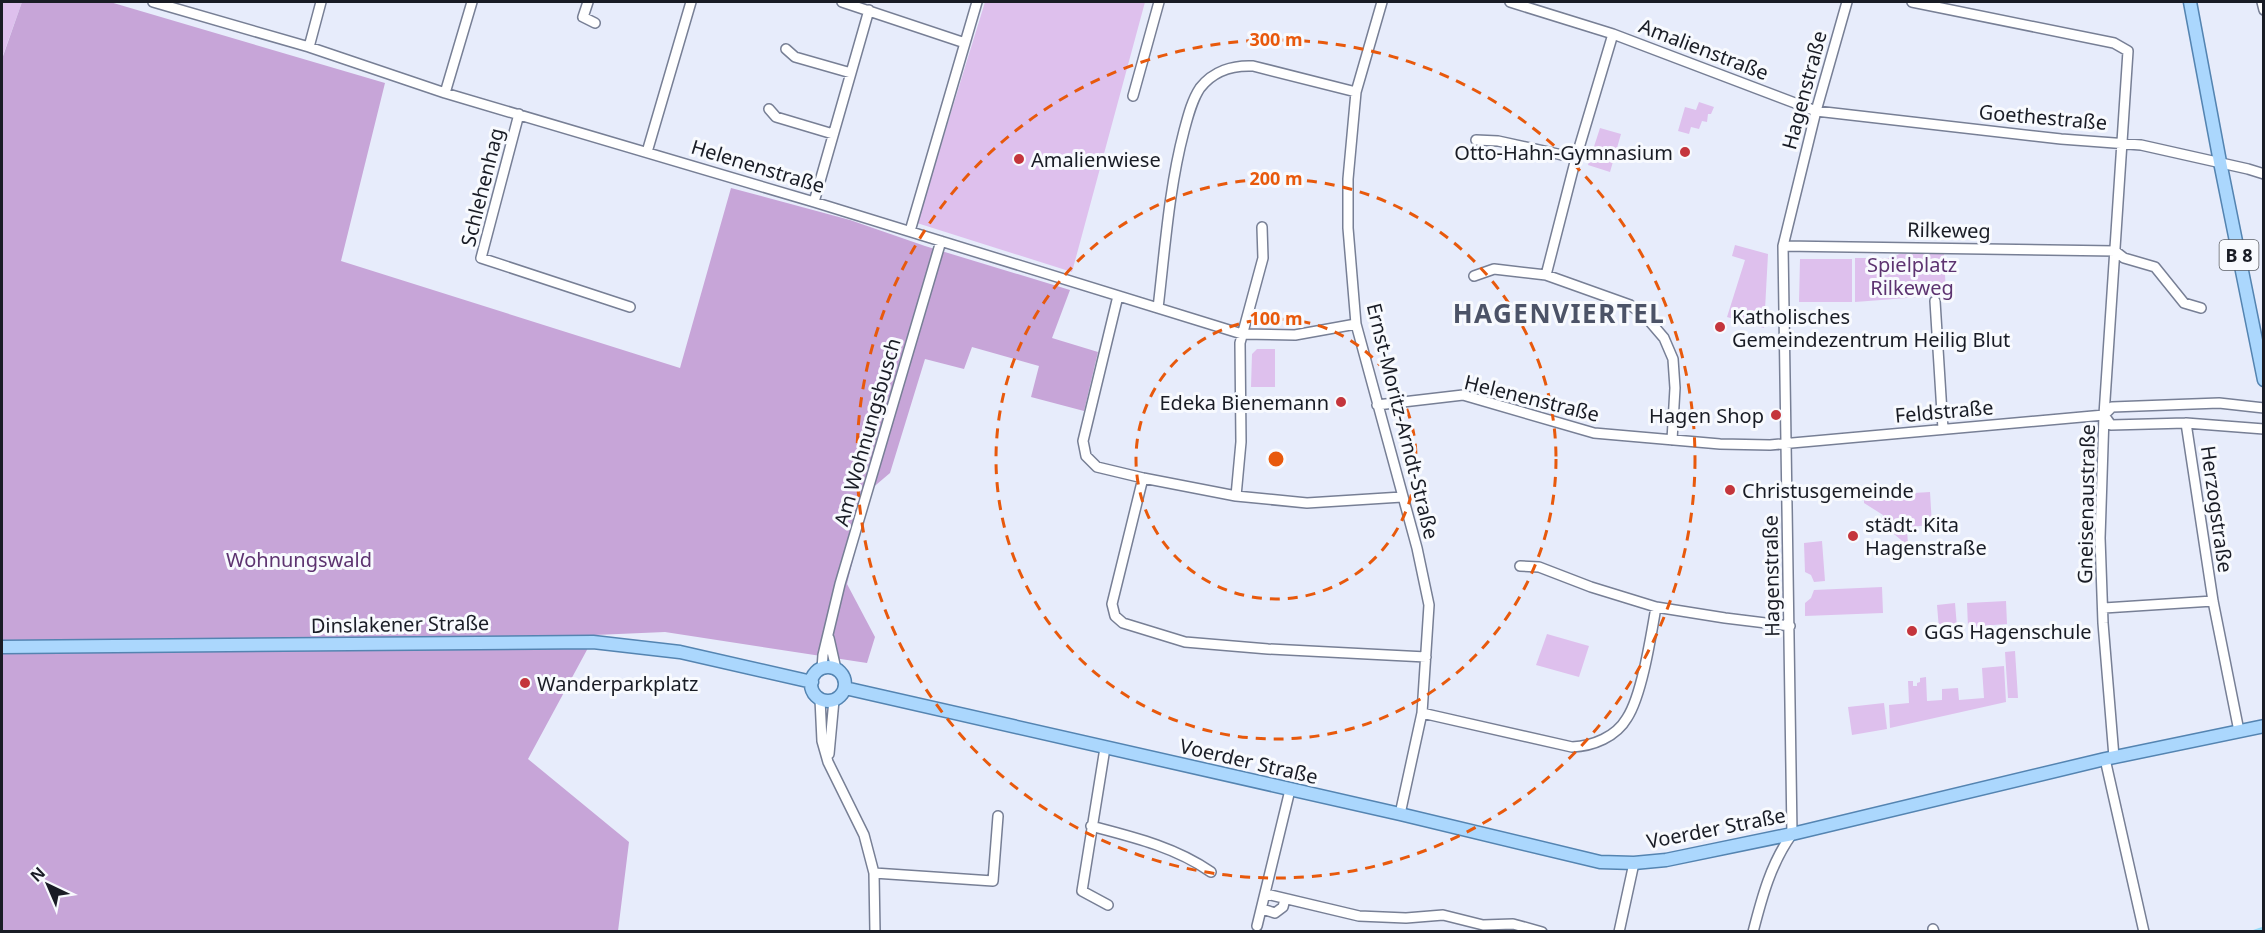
<svg xmlns="http://www.w3.org/2000/svg" width="2265" height="933" font-family="'Noto Sans',sans-serif">
<style>
.green{fill:#dec0ed}
.forest{fill:#c7a5d8}
.lines{fill:none;stroke-linecap:round;stroke-linejoin:round}
.stream{stroke:#96dcf7;stroke-width:3}
.minor-casing{stroke:#777f95;stroke-width:12}
.major-casing{stroke:#5484b1;stroke-width:15}
.minor{stroke:#fff;stroke-width:9}
.major{stroke:#abd7fd;stroke-width:12}
.ring{fill:none;stroke:#e8590c;stroke-width:3;stroke-dasharray:10 8}
.poi-dot{fill:#c4353c;stroke:#f8fafe;stroke-width:2}
.labels{text-anchor:middle;dominant-baseline:central;stroke-width:6;stroke-linejoin:round;paint-order:stroke}
.shield{fill:#f8fafe;stroke:#5c5f66;stroke-width:1.5}
.shield-label{font-size:18px;font-weight:bold;fill:#191c25}
.street-label{font-size:20px;fill:#191c25;stroke:#f8fafe}
.poi-label{font-size:20px;fill:#191c25;stroke:#f8fafe;text-anchor:start}
.park-label{font-size:20px;fill:#5d3370;stroke:#f8fafe}
.district-label{font-size:26px;font-weight:bold;letter-spacing:1.5px;fill:#4c5367;stroke:#f8fafe}
.centre{fill:#e8590c;stroke:#f8fafe;stroke-width:3}
.ring-label{font-size:18px;text-anchor:middle;font-weight:bold;fill:#e8590c;stroke:#f8fafe;stroke-width:6;stroke-linejoin:round;paint-order:stroke}
</style>
<rect width="100%" height="100%" fill="#e7ecfb"/>
<path class="green" d="M 2,2 L 22,2 L 2,58 Z
M 985,2 L 1145,2 L 1072,272 L 917,223 Z
M 1699,102 L 1714,107 L 1711,114 L 1708,114 L 1707,122 L 1702,121 L 1699,129 L 1691,127 L 1689,134 L 1678,131 L 1685,107 L 1696,110 Z
M 1600,128 L 1621,134 L 1610,172 L 1588,165 Z
M 1735,245 L 1768,254 L 1764,328 L 1727,317 L 1745,260 L 1732,256 Z
M 1899,254 L 1944,254 L 1946,295 L 1855,302 L 1855,258 L 1893,258 Z
M 1800,259 L 1852,259 L 1852,302 L 1799,302 Z
M 1257,349 L 1275,349 L 1275,387 L 1251,387 L 1252,354 Z
M 1930,492 L 1932,525 L 1907,527 L 1908,546 L 1894,534 L 1893,524 L 1884,525 L 1883,515 L 1864,503 L 1864,496 Z
M 1822,541 L 1825,581 L 1814,582 L 1811,575 L 1805,572 L 1804,543 Z
M 1882,587 L 1883,613 L 1805,616 L 1805,603 L 1811,598 L 1814,590 Z
M 2006,601 L 2007,624 L 1968,627 L 1967,603 Z
M 1955,603 L 1957,627 L 1939,629 L 1937,605 Z
M 1547,634 L 1589,646 L 1579,677 L 1536,665 Z
M 2015,651 L 2018,698 L 2008,698 L 2005,652 Z
M 2004,666 L 2006,702 L 1890,728 L 1889,705 L 1909,703 L 1908,681 L 1913,681 L 1913,686 L 1917,686 L 1917,683 L 1920,682 L 1920,678 L 1926,677 L 1927,701 L 1942,700 L 1942,689 L 1958,688 L 1959,700 L 1984,698 L 1982,668 Z
M 1884,703 L 1887,729 L 1852,735 L 1848,707 Z"/>
<path class="forest" d="M 22,2 L 110,2 L 385,83 L 341,261 L 680,368 L 731,188 L 850,220 L 925,246 L 1070,290 L 1052,338 L 1098,352 L 1084,411 L 1031,397 L 1039,366 L 972,347 L 964,369 L 925,359 L 890,473 L 870,490 L 847,584 L 875,637 L 867,663 L 665,632 L 595,635 L 528,759 L 629,842 L 618,931 L 2,931 L 2,59 Z"/>
<g class="lines">
<path class="stream" d="M 2252,932 L 2264,928"/>
<g class="minor-casing">
<path id="minor" d="M 153,2 L 309,47 L 445,93 L 814,202 L 1242,334 L 1295,335 L 1356,324
M 588,2 L 583,17 L 595,23
M 842,2 L 965,43
M 1382,2 L 1356,92 L 1348,179 L 1348,228 L 1356,324 L 1417,548 L 1429,605 L 1422,713 L 1400,814
M 1510,2 L 1613,34 L 1816,111 L 2061,139 L 2141,145 L 2248,169 L 2264,174
M 1912,2 L 2114,43 L 2128,51 L 2104,415 L 2100,538 L 2103,623 L 2114,757
M 2262,2 L 2264,10
M 309,47 L 321,2
M 786,49 L 795,57 L 851,73
M 445,93 L 472,2
M 1133,96 L 1159,2
M 769,109 L 776,117 L 833,134
M 519,114 L 481,258 L 630,307
M 1476,140 L 1498,141 L 1576,158
M 647,152 L 691,2
M 814,202 L 869,10
M 910,231 L 977,2
M 1783,246 L 2115,251 L 2124,258 L 2155,267 L 2184,303 L 2201,308
M 1546,275 L 1576,158 L 1613,34
M 1474,276 L 1494,269 L 1546,275 L 1630,305 L 1646,317 L 1664,338 L 1673,359 L 1675,388 L 1672,440
M 1118,296 L 1083,441 L 1086,456 L 1097,467 L 1143,478 L 1236,496 L 1307,503 L 1402,497
M 1935,301 L 1943,429
M 1158,308 C 1165,249 1169,188 1184,131 C 1188,116 1192,100 1200,88 C 1213,71 1233,65 1253,66 L 1356,92
M 1377,405 L 1463,395 L 1594,433 L 1720,444 L 1770,445 L 2104,415 L 2112,407 L 2219,403 L 2264,408
M 2104,415 L 2111,425 L 2186,423 L 2264,429
M 2186,423 L 2213,601 L 2239,731
M 1143,478 L 1112,604 L 1115,616 L 1123,623 L 1185,642 L 1268,649 L 1426,657
M 1236,496 L 1241,442 L 1240,343 L 1263,258 L 1262,227
M 1520,566 L 1539,567 L 1591,587 L 1656,607 L 1725,618 L 1790,626
M 2104,608 L 2213,601
M 829,638 L 836,669
M 822,669 L 823,655 L 840,584 L 941,241
M 820,699 L 822,741 L 828,762 L 864,835 L 874,873 L 875,932
M 1422,713 L 1572,747 C 1593,746 1616,737 1627,718 C 1642,695 1651,636 1656,607
M 1105,748 L 1082,891 L 1108,905
M 829,754 L 834,700
M 2105,759 L 2144,932
M 1091,826 C 1133,837 1175,847 1211,872
M 874,873 L 993,881 L 998,816
M 1266,894 L 1359,916 L 1406,918 L 1443,915 L 1483,925 L 1513,924 L 1542,932
M 1262,909 L 1275,913 L 1283,907 L 1285,899
M 1257,926 L 1290,790
M 1933,929 L 1934,932
M 1619,932 L 1634,863
M 1753,932 C 1762,897 1771,863 1792,834 L 1783,246 L 1816,111 L 1847,2"/>
</g>
<g class="major-casing">
<path id="major" d="M 2190,2 L 2220,162 L 2264,380
M 2,647 L 593,642 L 680,652 L 812,682
M811 684a17 17 0 1 1 34 0a17 17 0 1 1-34 0Z
M 845,688 L 1400,814 L 1600,862 L 1634,863 L 1666,860 L 1792,834 L 2105,759 L 2264,726"/>
</g>
<use href="#minor" class="minor"/>
<use href="#major" class="major"/>
</g>
<g class="ring">
<circle cx="1276" cy="459" r="140"/>
<circle cx="1276" cy="459" r="280"/>
<circle cx="1276" cy="459" r="419"/>
</g>
<g class="poi-dot">
<circle cx="1685" cy="152" r="6"/>
<circle cx="1019" cy="159" r="6"/>
<circle cx="1720" cy="327" r="6"/>
<circle cx="1341" cy="402" r="6"/>
<circle cx="1776" cy="415" r="6"/>
<circle cx="1730" cy="490" r="6"/>
<circle cx="1853" cy="536" r="6"/>
<circle cx="1912" cy="631" r="6"/>
<circle cx="525" cy="683" r="6"/>
</g>
<g class="labels">
<rect class="shield" x="2219.5" y="240" width="39" height="30" rx="4.5"/>
<g class="shield-label">
<text x="2239" y="255">B 8</text>
</g>
<g class="street-label">
<text transform="translate(1704 49) rotate(21)">Amalienstraße</text>
<text transform="translate(1804 90) rotate(-75)">Hagenstraße</text>
<text transform="translate(2043 117) rotate(5)">Goethestraße</text>
<text transform="translate(758 166) rotate(17)">Helenenstraße</text>
<text transform="translate(482 187) rotate(-76)">Schlehenhag</text>
<text transform="translate(1949 230) rotate(1)">Rilkeweg</text>
<text transform="translate(1532 398) rotate(14)">Helenenstraße</text>
<text transform="translate(1944 411) rotate(-5)">Feldstraße</text>
<text transform="translate(1403 421) rotate(76)">Ernst-Moritz-Arndt-Straße</text>
<text transform="translate(867 432) rotate(-74)">Am Wohnungsbusch</text>
<text transform="translate(2086 504) rotate(-89)">Gneisenaustraße</text>
<text transform="translate(2217 509) rotate(82)">Herzogstraße</text>
<text transform="translate(1771 576) rotate(-91)">Hagenstraße</text>
<text transform="translate(400 624) rotate(-1)">Dinslakener Straße</text>
<text transform="translate(1249 761) rotate(13)">Voerder Straße</text>
<text transform="translate(1716 828) rotate(-11)">Voerder Straße</text>
</g>
<g class="poi-label">
<text x="1673" y="152" text-anchor="end">Otto-Hahn-Gymnasium</text>
<text x="1031" y="159">Amalienwiese</text>
<text x="1732" y="316">Katholisches<tspan x="1732" dy="23">Gemeindezentrum Heilig Blut</tspan></text>
<text x="1329" y="402" text-anchor="end">Edeka Bienemann</text>
<text x="1764" y="415" text-anchor="end">Hagen Shop</text>
<text x="1742" y="490">Christusgemeinde</text>
<text x="1865" y="524">städt. Kita<tspan x="1865" dy="23">Hagenstraße</tspan></text>
<text x="1924" y="631">GGS Hagenschule</text>
<text x="537" y="683">Wanderparkplatz</text>
</g>
<g class="park-label">
<text x="1912" y="264">Spielplatz<tspan x="1912" dy="23">Rilkeweg</tspan></text>
<text x="299" y="559">Wohnungswald</text>
</g>
<g class="district-label">
<text x="1559" y="313">HAGENVIERTEL</text>
</g>
</g>
<circle cx="1276" cy="459" r="9" class="centre"/>
<g class="ring-label">
<text x="1276" y="46">300 m</text>
<text x="1276" y="185">200 m</text>
<text x="1276" y="325">100 m</text>
</g>
<rect width="2265" height="933" fill="none" stroke="#191c25" stroke-width="6"/>
<g transform="translate(48 885) rotate(316)" stroke="#f8fafe" stroke-width="4.5" paint-order="stroke">
<path d="M0-4.5L10 22L0 15L-10 22Z" fill="#191c25"/>
<text y="-9" font-size="16" font-weight="bold" text-anchor="middle" fill="#191c25">N</text>
</g>
</svg>
